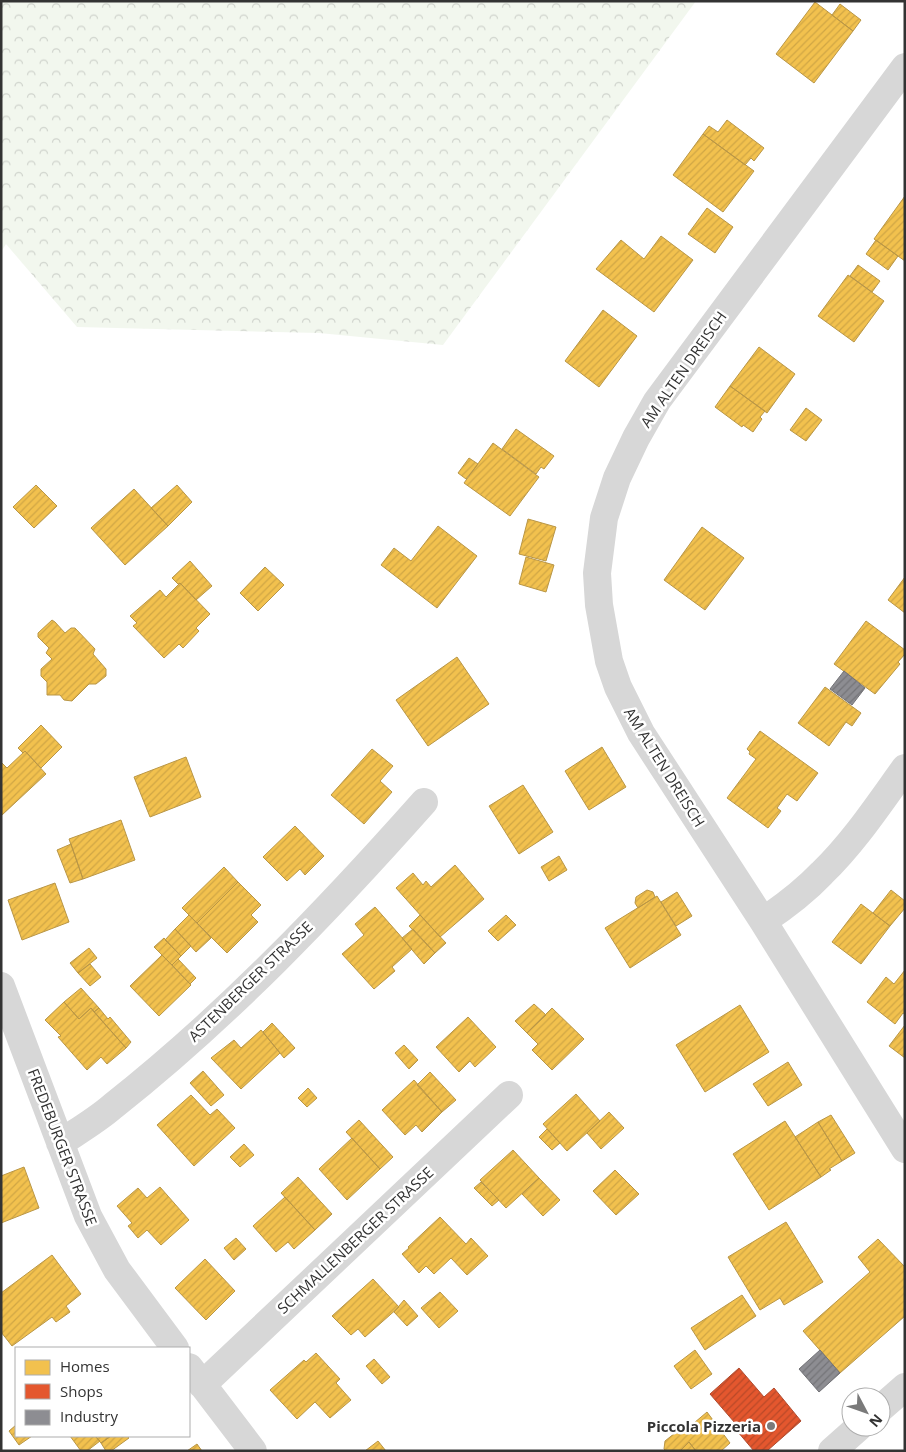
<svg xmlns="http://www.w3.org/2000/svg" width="906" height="1452" font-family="'Open Sans',sans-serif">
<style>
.forest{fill:url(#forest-crowns)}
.homes{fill:url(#homes-hatch);stroke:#b99646}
.shops{fill:url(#shops-hatch);stroke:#af4c30}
.industry{fill:url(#industry-hatch);stroke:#727276}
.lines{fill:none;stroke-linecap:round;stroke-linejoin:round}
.street{stroke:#d7d7d7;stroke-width:28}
.poi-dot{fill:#7a7a7a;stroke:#fff;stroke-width:2}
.labels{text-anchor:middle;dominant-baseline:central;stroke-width:5;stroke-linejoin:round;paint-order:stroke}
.street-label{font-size:15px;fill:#333;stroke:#fff}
.poi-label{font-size:15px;font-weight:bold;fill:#333;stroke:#fff;text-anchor:end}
</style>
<defs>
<pattern id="forest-crowns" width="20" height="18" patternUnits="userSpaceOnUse" patternTransform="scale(1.25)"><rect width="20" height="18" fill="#f2f7ee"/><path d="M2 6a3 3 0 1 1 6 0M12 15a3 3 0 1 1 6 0" fill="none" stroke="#d0d4cd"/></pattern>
<pattern id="homes-hatch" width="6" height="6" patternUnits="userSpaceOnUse" patternTransform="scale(1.25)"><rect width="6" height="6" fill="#f2c14e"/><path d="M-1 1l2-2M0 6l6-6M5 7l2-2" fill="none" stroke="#d0a645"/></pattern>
<pattern id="shops-hatch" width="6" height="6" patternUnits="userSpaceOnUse" patternTransform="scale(1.25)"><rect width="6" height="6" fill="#e4572e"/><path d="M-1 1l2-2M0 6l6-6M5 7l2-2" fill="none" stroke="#b94928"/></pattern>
<pattern id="industry-hatch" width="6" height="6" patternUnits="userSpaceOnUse" patternTransform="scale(1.25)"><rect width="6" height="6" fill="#8d8d92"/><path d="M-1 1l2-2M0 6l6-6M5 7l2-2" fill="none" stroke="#747478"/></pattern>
</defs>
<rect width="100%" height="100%" fill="#fff"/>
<path class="forest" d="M 1,1 L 696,1 L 443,345 L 319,333 L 77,327 L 6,244 L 1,252 Z"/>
<path class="homes" d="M 815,2 L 853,31 L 814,83 L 776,54 Z
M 840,4 L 861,20 L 853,31 L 832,15 Z
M 727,120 L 764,148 L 754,161 L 751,158 L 745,165 L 703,134 L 709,126 L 718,132 Z
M 703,134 L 754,171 L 723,212 L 673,175 Z
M 905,196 L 905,261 L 874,239 Z
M 707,208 L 733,227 L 715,253 L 688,234 Z
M 661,236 L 693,260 L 654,312 L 596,269 L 621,240 L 644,259 Z
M 876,240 L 898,256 L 888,270 L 866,254 Z
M 858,265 L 880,281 L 872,292 L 850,276 Z
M 848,275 L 884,301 L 854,342 L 818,316 Z
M 603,310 L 637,336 L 599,387 L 565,361 Z
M 759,347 L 795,374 L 767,413 L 730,386 Z
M 730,386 L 765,411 L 760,417 L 762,419 L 753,432 L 743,425 L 742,427 L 715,407 Z
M 806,408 L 822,420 L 806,441 L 790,430 Z
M 516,429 L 554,456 L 544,469 L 541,467 L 536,474 L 502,449 Z
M 493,443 L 539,477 L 510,516 L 464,483 Z
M 469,458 L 478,464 L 466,479 L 458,473 Z
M 36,485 L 57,506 L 34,528 L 13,507 Z
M 177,485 L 192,502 L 168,526 L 151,508 Z
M 134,489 L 168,526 L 125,565 L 91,528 Z
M 528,519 L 556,527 L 546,561 L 519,554 Z
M 438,526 L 477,556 L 437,608 L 381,565 L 394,548 L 411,561 Z
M 702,527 L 744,558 L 705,610 L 664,580 Z
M 526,557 L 554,565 L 546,592 L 519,584 Z
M 190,561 L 212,586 L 196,600 L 180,583 L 178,584 L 172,578 Z
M 265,567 L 284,585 L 258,611 L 240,593 Z
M 905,577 L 905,613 L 888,600 Z
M 180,583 L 210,614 L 196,628 L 199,631 L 183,648 L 179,644 L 164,658 L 133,626 L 137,623 L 130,616 L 160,590 L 166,597 Z
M 52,620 L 55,622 L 65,633 L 71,628 L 75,628 L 95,649 L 93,654 L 106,669 L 106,676 L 96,684 L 89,684 L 72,701 L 64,700 L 60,695 L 47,695 L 47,682 L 41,676 L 41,669 L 52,659 L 46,653 L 49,648 L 38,637 L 38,633 Z
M 866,621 L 905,650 L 905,654 L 898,662 L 900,664 L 875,694 L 834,664 Z
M 457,657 L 489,704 L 428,746 L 396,700 Z
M 825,687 L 861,713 L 852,726 L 846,722 L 829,746 L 798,723 Z
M 41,725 L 62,747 L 41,768 L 25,751 L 23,753 L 18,748 Z
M 760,731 L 818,773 L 797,801 L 787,794 L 777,808 L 781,811 L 768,828 L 727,798 L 756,759 L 749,754 L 750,752 L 747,749 Z
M 602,747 L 626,787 L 589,810 L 565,771 Z
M 372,749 L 393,766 L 380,781 L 392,792 L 364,824 L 331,795 Z
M 25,751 L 46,774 L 2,815 L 1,762 L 7,768 Z
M 186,757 L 201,797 L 150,817 L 134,777 Z
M 523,785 L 553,832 L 519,854 L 489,806 Z
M 121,820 L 135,860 L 83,879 L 69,839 Z
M 295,826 L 324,856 L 305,875 L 300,869 L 287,881 L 263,857 Z
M 71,844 L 83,879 L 70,883 L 57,850 Z
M 559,856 L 567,870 L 549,881 L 541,867 Z
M 455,865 L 484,899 L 440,937 L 396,888 L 413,873 L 423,885 L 426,881 L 431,887 Z
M 224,867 L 238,882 L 197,923 L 182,908 Z
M 238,882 L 261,905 L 251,915 L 258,922 L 227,953 L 197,923 Z
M 55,883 L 69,922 L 22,940 L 8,900 Z
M 647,890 L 653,892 L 655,897 L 638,908 L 635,903 L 636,897 Z
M 891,890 L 905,901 L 905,908 L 890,926 L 873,913 Z
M 677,892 L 692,916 L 676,926 L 661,902 Z
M 657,896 L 681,935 L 630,968 L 605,928 Z
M 861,904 L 890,926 L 861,964 L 832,942 Z
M 375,907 L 412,949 L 392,967 L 395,971 L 374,989 L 342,954 L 364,935 L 355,924 Z
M 189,915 L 211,938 L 196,952 L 175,929 Z
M 420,915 L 446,943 L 435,953 L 409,926 Z
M 506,915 L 516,925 L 498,941 L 488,931 Z
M 175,929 L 191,946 L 181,956 L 165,940 Z
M 413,929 L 435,953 L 424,964 L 402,938 Z
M 164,938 L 181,956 L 172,965 L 154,947 Z
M 89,948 L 97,958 L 78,973 L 70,963 Z
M 162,955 L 191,985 L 159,1016 L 130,986 Z
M 178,959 L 196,978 L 190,984 L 172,965 Z
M 90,964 L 101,977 L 90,986 L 78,973 Z
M 905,970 L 905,1014 L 903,1013 L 895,1024 L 867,1002 L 886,977 L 894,984 Z
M 81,988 L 99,1008 L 94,1012 L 91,1008 L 79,1019 L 64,1002 Z
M 64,1002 L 79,1019 L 91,1008 L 126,1048 L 107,1064 L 101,1057 L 87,1070 L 58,1037 L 61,1036 L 45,1020 Z
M 534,1004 L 546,1015 L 527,1033 L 515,1021 Z
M 740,1005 L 769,1052 L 705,1092 L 676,1045 Z
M 99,1008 L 108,1019 L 110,1017 L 131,1042 L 126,1048 L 94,1012 Z
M 552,1008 L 584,1039 L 552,1070 L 532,1050 L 538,1044 L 527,1033 Z
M 468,1017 L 496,1047 L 475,1067 L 470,1061 L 459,1072 L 436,1047 Z
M 272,1023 L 295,1048 L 284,1058 L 263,1032 Z
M 905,1025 L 905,1058 L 889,1046 Z
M 261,1030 L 280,1053 L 241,1089 L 211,1058 L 234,1040 L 241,1048 Z
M 404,1045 L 418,1060 L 409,1069 L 395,1053 Z
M 788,1062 L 802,1085 L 768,1106 L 753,1084 Z
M 203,1071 L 224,1095 L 211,1106 L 190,1083 Z
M 430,1072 L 456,1100 L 442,1112 L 417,1085 Z
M 414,1080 L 442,1112 L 422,1132 L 416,1125 L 405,1135 L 382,1110 Z
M 308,1088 L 317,1098 L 307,1107 L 298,1098 Z
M 576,1094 L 600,1121 L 567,1151 L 543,1124 Z
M 191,1095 L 210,1115 L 217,1109 L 235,1128 L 194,1166 L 157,1125 Z
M 609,1112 L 624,1128 L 601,1149 L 587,1133 Z
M 831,1115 L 855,1153 L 842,1161 L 818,1122 Z
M 359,1120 L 393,1157 L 380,1169 L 346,1132 Z
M 785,1121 L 821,1177 L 769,1210 L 733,1154 Z
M 818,1122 L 842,1161 L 829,1169 L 831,1170 L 821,1177 L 795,1137 Z
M 547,1129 L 560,1143 L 552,1150 L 539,1137 Z
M 352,1138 L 380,1169 L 347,1200 L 319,1169 Z
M 244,1144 L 254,1155 L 240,1167 L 230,1157 Z
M 513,1150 L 539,1178 L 506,1208 L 480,1180 Z
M 24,1167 L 39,1208 L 1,1223 L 1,1176 Z
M 615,1170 L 639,1194 L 616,1215 L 593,1191 Z
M 298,1177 L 332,1214 L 315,1230 L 281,1193 Z
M 539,1178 L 560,1200 L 543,1216 L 522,1194 Z
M 481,1182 L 499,1200 L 492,1206 L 474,1188 Z
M 160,1187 L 189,1220 L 161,1245 L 147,1230 L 138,1238 L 128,1226 L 132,1223 L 117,1206 L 138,1188 L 147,1198 Z
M 285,1197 L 315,1230 L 294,1249 L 288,1242 L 276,1252 L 253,1226 Z
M 440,1217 L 466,1244 L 471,1238 L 488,1256 L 467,1275 L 451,1258 L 434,1274 L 426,1266 L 419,1273 L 402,1254 L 409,1248 L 408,1247 Z
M 786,1222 L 823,1282 L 784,1305 L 780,1298 L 760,1310 L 728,1257 Z
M 236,1238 L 246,1249 L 234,1260 L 224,1248 Z
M 878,1239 L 905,1267 L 905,1316 L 840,1373 L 803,1331 L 870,1272 L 858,1257 Z
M 52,1255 L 81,1294 L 66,1306 L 70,1312 L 56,1322 L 52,1317 L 12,1346 L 1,1332 L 1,1293 Z
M 205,1259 L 235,1291 L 206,1320 L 175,1288 Z
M 373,1279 L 399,1307 L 365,1337 L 358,1329 L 351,1335 L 332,1316 Z
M 440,1292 L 458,1311 L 439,1328 L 421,1308 Z
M 742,1295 L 756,1316 L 705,1350 L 691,1328 Z
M 404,1300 L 418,1316 L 407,1326 L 394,1312 Z
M 695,1350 L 712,1374 L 691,1389 L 674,1366 Z
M 316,1353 L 340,1379 L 336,1383 L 351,1400 L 330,1418 L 315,1402 L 297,1419 L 270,1390 L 304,1360 L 306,1362 Z
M 374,1359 L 390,1377 L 382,1384 L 366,1366 Z
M 707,1412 L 730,1443 L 721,1451 L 696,1451 L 689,1442 L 680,1451 L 666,1451 L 664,1449 L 665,1441 L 675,1433 L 681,1434 Z
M 16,1425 L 16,1436 L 32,1436 L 19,1445 L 9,1431 Z
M 70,1436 L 95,1436 L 100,1441 L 87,1451 L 81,1451 Z
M 95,1436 L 111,1436 L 101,1443 Z
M 111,1436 L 127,1436 L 129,1438 L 111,1451 L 106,1451 L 101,1443 Z
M 378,1441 L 386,1451 L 365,1451 Z
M 689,1442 L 696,1451 L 680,1451 Z
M 197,1444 L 202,1451 L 187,1451 Z"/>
<path class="shops" d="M 739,1368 L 764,1397 L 774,1388 L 801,1421 L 767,1451 L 754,1451 L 732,1425 L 735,1423 L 710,1394 Z"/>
<path class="industry" d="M 844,671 L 865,688 L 852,705 L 830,689 Z
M 820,1350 L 840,1373 L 819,1392 L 799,1369 Z"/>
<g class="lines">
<path class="street" d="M 905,67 L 657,401 L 636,438 L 617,478 L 604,518 L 597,573 L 599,605 L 609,661 L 618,687 L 641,733 L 763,921 L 905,1149
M 763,921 C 784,907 804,892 822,873 C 854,842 879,804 905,768
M 1,986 L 88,1216 L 117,1270 L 175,1348
M 60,1143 C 78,1131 97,1120 113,1106 C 227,1016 328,910 424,802
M 189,1367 L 253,1451
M 202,1385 L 509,1095
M 881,1408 L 905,1387
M 832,1451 L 859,1427"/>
</g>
<circle class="poi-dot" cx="771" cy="1426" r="5"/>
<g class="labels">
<g class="street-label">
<text transform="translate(683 369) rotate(-55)">AM ALTEN DREISCH</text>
<text transform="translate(665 767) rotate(58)">AM ALTEN DREISCH</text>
<text transform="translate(250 981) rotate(-44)">ASTENBERGER STRASSE</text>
<text transform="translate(63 1147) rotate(69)">FREDEBURGER STRASSE</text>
<text transform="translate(355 1240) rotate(-43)">SCHMALLENBERGER STRASSE</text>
</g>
<g class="poi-label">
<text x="761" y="1426">Piccola Pizzeria</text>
</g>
</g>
<rect width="906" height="1452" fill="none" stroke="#333333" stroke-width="5"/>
<rect x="15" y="1347" width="175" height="90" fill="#ffffff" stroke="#adadad"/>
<rect x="25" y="1360" width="25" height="15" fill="#f2c14e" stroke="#adadad"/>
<text x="60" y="1372" font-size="15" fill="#333333">Homes</text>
<rect x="25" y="1384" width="25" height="15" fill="#e4572e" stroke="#adadad"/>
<text x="60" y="1397" font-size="15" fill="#333333">Shops</text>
<rect x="25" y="1410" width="25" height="15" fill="#8d8d92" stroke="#adadad"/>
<text x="60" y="1422" font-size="15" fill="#333333">Industry</text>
<g transform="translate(866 1412) rotate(131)"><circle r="24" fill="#ffffff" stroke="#adadad"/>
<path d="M0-4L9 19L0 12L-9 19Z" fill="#7a7a7a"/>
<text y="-8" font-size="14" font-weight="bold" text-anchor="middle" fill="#333333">N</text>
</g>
</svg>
